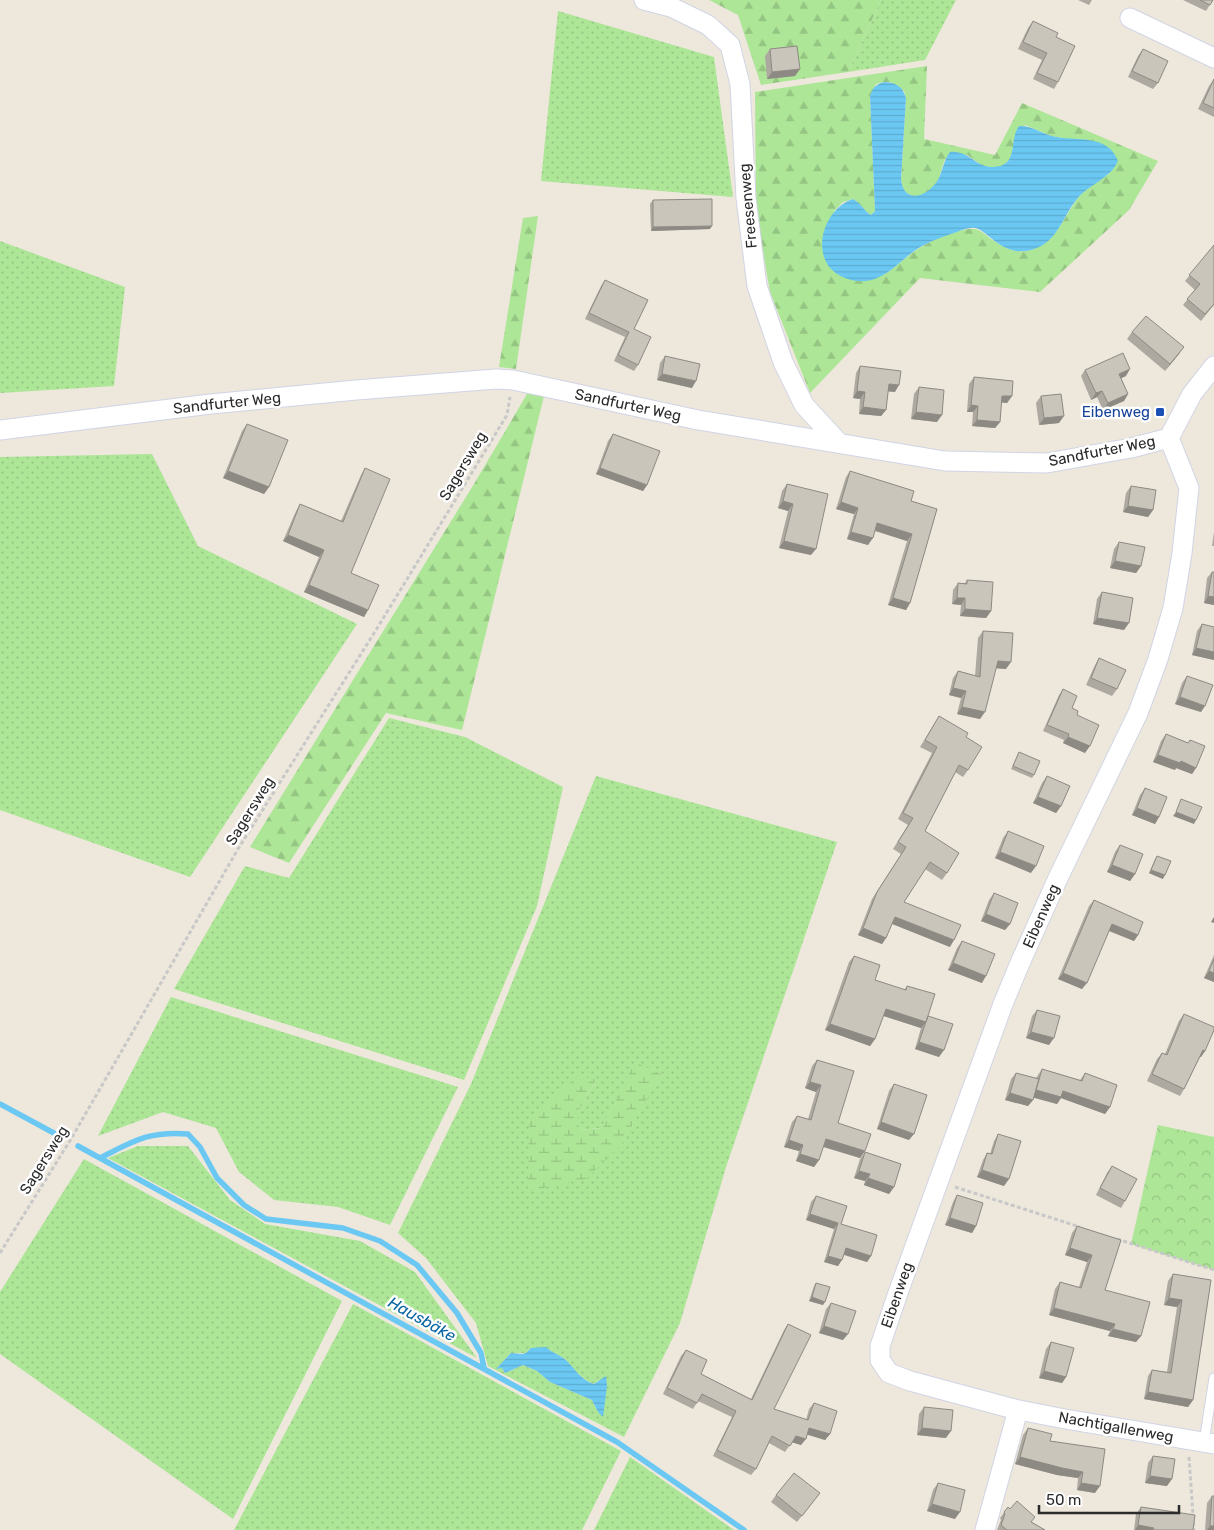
<svg xmlns="http://www.w3.org/2000/svg" width="1214" height="1530" font-family="Rubik,sans-serif">
<style>
.grass{fill:url(#grass-dots);fill-rule:evenodd}
.forest{fill:url(#forest-firs);fill-rule:evenodd}
.wetland{fill:url(#wetland-marsh)}
.park{fill:url(#park-crowns)}
.water{fill:url(#water-rules)}
.lines{fill:none;stroke-linecap:round;stroke-linejoin:round}
.stream{stroke:#6bc8f3;stroke-width:5.5}
.lane-casing{stroke:#d1d4e4;stroke-width:11}
.street-casing{stroke:#d1d4e4;stroke-width:21}
.path{stroke:#c8c8c8;stroke-width:3;stroke-dasharray:4 2.5;stroke-linecap:butt}
.lane{stroke:#fff;stroke-width:9}
.street{stroke:#fff;stroke-width:19}
.wall{fill:#ada9a1}
.shaded-wall{fill:#8d8a83}
.building{fill:#c9c5bb;stroke:#8d8a83}
.transit-dot{fill:#1a4fb4;stroke:#fff;stroke-width:2}
.labels{text-anchor:middle;dominant-baseline:central;stroke-width:5;stroke-linejoin:round;paint-order:stroke}
.street-label{font-size:15px;fill:#2b2b2b;stroke:#fff}
.transit-label{font-size:15px;fill:#164399;stroke:#fff;text-anchor:end}
.water-label{font-size:16px;font-style:italic;fill:#0865a2;stroke:#fff}
</style>
<defs>
<pattern id="grass-dots" width="8" height="8" patternUnits="userSpaceOnUse" patternTransform="scale(1.25)"><rect width="8" height="8" fill="#ade697"/><path d="M2 2h.1M6 6h.1" fill="none" stroke="#95c582" stroke-width="1.8" stroke-linecap="round"/></pattern>
<pattern id="forest-firs" width="22" height="20" patternUnits="userSpaceOnUse" patternTransform="scale(1.25)"><rect width="22" height="20" fill="#ade697"/><path d="M5 1l3.5 6h-7zM16 11l3.5 6h-7z" fill="#95c582"/></pattern>
<pattern id="wetland-marsh" width="20" height="14" patternUnits="userSpaceOnUse" patternTransform="scale(1.25)"><rect width="20" height="14" fill="#ade697"/><path d="M1 5h8M5 5V1M11 12h8M15 12V8" fill="none" stroke="#95c582"/></pattern>
<pattern id="park-crowns" width="20" height="18" patternUnits="userSpaceOnUse" patternTransform="scale(1.25)"><rect width="20" height="18" fill="#ade697"/><path d="M2 6a3 3 0 1 1 6 0M12 15a3 3 0 1 1 6 0" fill="none" stroke="#95c582"/></pattern>
<pattern id="water-rules" width="6" height="5" patternUnits="userSpaceOnUse" patternTransform="scale(1.25)"><rect width="6" height="5" fill="#6bc8f3"/><path d="M0 2.5h6" fill="none" stroke="#5dacd0"/></pattern>
</defs>
<rect width="100%" height="100%" fill="#ede7dc"/>
<path class="grass" d="M 881,0 L 956,0 L 925,60 L 848,72 Z
M 558,11 L 714,57 L 733,197 L 541,181 Z
M 0,241 L 125,287 L 114,386 L 0,393 Z
M 152,454 L 198,546 L 357,624 L 190,877 L 0,810 L 0,457 Z
M 389,718 L 465,737 L 563,787 L 537,906 L 464,1080 L 174,989 L 245,866 L 289,878 Z
M 596,776 L 837,842 L 726,1167 L 680,1323 L 624,1437 L 488,1366 L 476,1323 L 426,1258 L 398,1233 L 471,1084 ZM 635,1063 L 660,1074 L 621,1145 L 529,1121 L 596,1080 L 578,1112 L 578,1130 L 602,1128 ZM 531,1348 L 546,1348 L 565,1359 L 575,1371 L 587,1381 L 594,1384 L 599,1380 L 598,1412 L 592,1400 L 550,1382 L 537,1371 L 523,1365 L 505,1373 L 502,1368 L 497,1368 L 511,1353 L 526,1353 Z
M 171,997 L 458,1087 L 390,1225 L 338,1207 L 274,1200 L 239,1172 L 216,1128 L 163,1112 L 98,1136 Z
M 138,1146 L 188,1146 L 230,1200 L 265,1224 L 360,1241 L 415,1272 L 477,1358 L 108,1158 Z
M 84,1159 L 342,1301 L 233,1519 L 0,1354 L 0,1292 Z
M 353,1304 L 621,1451 L 582,1530 L 234,1530 Z
M 630,1457 L 734,1530 L 594,1530 Z"/>
<path class="forest" d="M 709,0 L 881,0 L 848,72 L 761,85 L 738,15 Z
M 927,66 L 924,139 L 995,155 L 1022,103 L 1158,161 L 1129,210 L 1040,292 L 920,278 L 810,393 L 770,292 L 756,212 L 755,92 ZM 884,82 L 890,82 L 904,91 L 906,98 L 901,179 C 903,204 927,199 937,182 C 941,175 942,166 945,159 L 967,155 L 983,166 L 992,168 L 1003,166 L 1011,158 L 1013,148 L 1025,125 L 1051,136 L 1062,138 L 1110,173 C 1098,182 1083,189 1075,202 C 1065,216 1058,235 1043,244 C 1026,256 1010,252 994,241 C 985,235 980,227 968,229 C 949,232 927,242 912,253 C 892,268 887,278 860,280 L 834,211 L 843,202 L 853,199 C 861,203 864,211 871,215 L 875,211 L 870,96 L 876,84 Z
M 538,216 L 516,369 L 499,367 L 523,218 Z
M 530,389 L 545,392 L 462,730 L 386,713 L 289,863 L 250,847 L 474,484 Z"/>
<path class="wetland" d="M 635,1062 L 661,1074 L 621,1145 L 586,1179 L 528,1191 L 529,1121 L 579,1075 L 596,1080 L 578,1112 L 579,1130 L 602,1128 Z"/>
<path class="park" d="M 1158,1125 L 1214,1137 L 1214,1270 L 1131,1244 Z"/>
<path class="water" d="M 884,82 C 896,82 903,87 906,98 L 901,179 C 903,202 923,199 935,184 C 943,175 942,162 950,152 C 969,150 976,168 993,167 C 1020,166 1008,141 1019,126 C 1031,125 1041,133 1052,136 C 1075,142 1108,133 1118,161 C 1110,179 1089,184 1077,199 C 1065,213 1060,234 1043,245 C 1024,256 1007,252 991,238 C 987,235 981,229 975,228 C 969,227 962,230 957,232 C 945,236 933,240 922,246 C 896,261 881,291 845,278 C 807,264 821,209 853,199 C 861,203 864,211 871,215 L 875,211 L 870,96 C 873,87 875,85 884,82 Z
M 546,1347 C 552,1353 561,1355 567,1361 C 576,1370 581,1380 594,1384 L 606,1376 L 607,1386 L 603,1417 L 598,1412 L 592,1400 L 550,1382 L 537,1371 L 523,1365 L 505,1373 L 502,1368 L 496,1369 L 511,1353 L 522,1354 L 526,1353 L 531,1348 Z"/>
<g class="lines">
<path class="stream" d="M 0,1104 L 63,1138
M 78,1146 L 617,1442 L 744,1530
M 100,1158 C 134,1141 148,1131 188,1134 L 200,1147 L 217,1178 L 244,1205 L 266,1219 L 343,1228 L 380,1241 L 417,1265 L 457,1313 L 481,1353 L 484,1368"/>
<g class="lane-casing">
<path id="lane" d="M 1204,1442 L 1214,1378"/>
</g>
<g class="street-casing">
<path id="street" d="M 644,0 L 671,7 L 708,25 L 730,45 L 740,84 L 746,198 L 757,286 L 783,362 L 804,405 L 839,443
M 1130,18 L 1214,58
M 0,430 L 211,404 L 356,390 L 496,379 L 513,380 L 698,420 L 945,461 L 1047,463 L 1131,448 L 1169,438 L 1192,394 L 1214,366
M 1169,438 L 1189,488 L 1182,553 L 1173,608 L 1158,659 L 1138,713 L 1058,878 L 1020,963 L 1003,1004 L 899,1290 L 880,1346 L 880,1360 L 889,1373 L 910,1381 L 1014,1409 L 1065,1419 L 1214,1444
M 985,1530 L 1018,1410"/>
</g>
<path class="path" d="M 955,1187 L 1080,1227
M 1117,1239 L 1214,1270
M 0,1253 L 71,1139 L 238,849 L 376,630 L 507,415 L 510,397
M 1189,1457 L 1194,1530"/>
<use href="#lane" class="lane"/>
<use href="#street" class="street"/>
</g>
<path class="wall" d="M 1078,0 L 1092,0 L 1089,5 Z
M 1183,0 L 1213,0 L 1206,11 Z
M 1033,21 L 1056,37 L 1058,82 L 1054,89 L 1033,79 L 1042,60 L 1018,49 L 1028,28 Z
M 770,49 L 800,69 L 795,76 L 767,79 L 765,56 Z
M 1143,49 L 1158,83 L 1153,89 L 1128,77 L 1138,56 Z
M 1214,79 L 1214,117 L 1198,109 L 1209,86 Z
M 653,200 L 710,229 L 651,231 L 650,204 Z
M 1214,245 L 1214,305 L 1201,321 L 1183,305 L 1195,290 L 1185,281 Z
M 605,280 L 634,329 L 638,365 L 634,371 L 614,361 L 625,337 L 585,319 L 601,286 Z
M 1132,332 L 1179,354 L 1165,371 L 1127,339 Z
M 665,356 L 692,388 L 657,380 L 660,363 Z
M 860,366 L 895,392 L 888,391 L 886,410 L 881,416 L 859,414 L 860,399 L 853,398 L 856,373 Z
M 1085,370 L 1126,376 L 1121,378 L 1128,394 L 1124,401 L 1103,410 L 1097,397 L 1091,400 L 1081,376 Z
M 974,377 L 1012,396 L 1007,403 L 1001,402 L 1000,422 L 995,428 L 972,426 L 973,412 L 967,412 L 969,384 Z
M 919,387 L 937,422 L 911,419 L 914,394 Z
M 1041,396 L 1059,423 L 1039,425 L 1036,403 Z
M 247,424 L 269,487 L 264,494 L 223,478 L 242,431 Z
M 613,434 L 647,485 L 643,491 L 596,474 L 608,441 Z
M 365,468 L 351,573 L 368,610 L 364,617 L 304,592 L 319,557 L 283,541 L 296,511 L 300,504 L 341,521 L 361,475 Z
M 850,471 L 911,501 L 937,509 L 910,603 L 906,610 L 888,605 L 907,541 L 875,531 L 868,545 L 847,539 L 854,514 L 836,509 L 846,477 Z
M 787,484 L 811,555 L 779,548 L 788,511 L 778,508 L 782,491 Z
M 1131,486 L 1153,510 L 1148,517 L 1123,512 L 1126,493 Z
M 1214,532 L 1214,546 L 1212,546 Z
M 1119,542 L 1141,566 L 1136,573 L 1110,568 L 1114,549 Z
M 1212,572 L 1214,605 L 1204,603 L 1207,578 Z
M 967,580 L 991,611 L 986,618 L 960,616 L 961,605 L 952,604 L 953,590 L 958,583 L 965,583 Z
M 1102,592 L 1124,630 L 1093,624 L 1097,599 Z
M 1202,624 L 1214,627 L 1214,660 L 1192,655 L 1197,631 Z
M 983,631 L 1006,669 L 996,668 L 980,719 L 957,714 L 961,698 L 949,695 L 953,678 L 958,671 L 975,676 L 978,638 Z
M 1099,658 L 1117,689 L 1112,696 L 1086,685 L 1095,665 Z
M 1187,676 L 1201,712 L 1175,704 L 1182,683 Z
M 1063,689 L 1072,708 L 1077,715 L 1085,753 L 1063,743 L 1064,740 L 1043,731 L 1059,695 Z
M 939,716 L 966,737 L 968,770 L 963,777 L 955,772 L 925,831 L 947,873 L 942,880 L 925,869 L 904,902 L 950,947 L 892,924 L 886,938 L 882,944 L 858,935 L 872,899 L 901,854 L 893,849 L 908,825 L 898,819 L 932,753 L 920,747 Z
M 1166,734 L 1188,743 L 1190,740 L 1196,768 L 1192,774 L 1176,768 L 1175,770 L 1153,762 L 1161,741 Z
M 1019,752 L 1034,775 L 1032,778 L 1011,769 L 1017,756 Z
M 1047,776 L 1061,806 L 1056,813 L 1033,803 L 1042,783 Z
M 1145,788 L 1159,817 L 1155,824 L 1132,815 L 1140,795 Z
M 1008,831 L 1031,873 L 995,858 L 1003,838 Z
M 1120,845 L 1135,874 L 1130,881 L 1107,872 L 1115,852 Z
M 1157,856 L 1163,879 L 1149,873 L 1155,859 Z
M 994,893 L 1010,924 L 1005,930 L 981,921 L 989,900 Z
M 1094,900 L 1138,935 L 1134,941 L 1109,931 L 1082,989 L 1058,979 L 1089,906 Z
M 962,941 L 982,983 L 948,970 L 957,948 Z
M 1214,955 L 1214,982 L 1204,978 Z
M 854,956 L 875,980 L 904,990 L 907,986 L 928,1016 L 939,1057 L 915,1049 L 921,1028 L 883,1016 L 875,1039 L 870,1046 L 825,1030 L 849,962 Z
M 1037,1010 L 1049,1045 L 1026,1038 L 1032,1016 Z
M 1184,1014 L 1205,1051 L 1201,1057 L 1200,1057 L 1184,1089 L 1180,1096 L 1147,1081 L 1157,1059 L 1162,1053 L 1165,1054 L 1179,1021 Z
M 817,1060 L 838,1123 L 865,1151 L 860,1158 L 823,1147 L 819,1160 L 814,1167 L 796,1161 L 799,1151 L 784,1147 L 792,1122 L 797,1116 L 808,1119 L 816,1092 L 805,1088 L 812,1066 Z
M 1042,1069 L 1080,1080 L 1085,1073 L 1110,1107 L 1105,1114 L 1061,1098 L 1057,1104 L 1033,1097 L 1033,1100 L 1028,1106 L 1005,1100 L 1011,1079 L 1016,1073 L 1036,1078 Z
M 894,1084 L 909,1140 L 877,1129 L 889,1091 Z
M 998,1134 L 1004,1186 L 977,1177 L 983,1160 L 987,1153 L 990,1154 L 994,1141 Z
M 865,1152 L 894,1187 L 889,1194 L 864,1185 L 865,1181 L 854,1178 L 860,1159 Z
M 1112,1166 L 1125,1201 L 1121,1208 L 1096,1195 L 1107,1173 Z
M 957,1195 L 976,1226 L 972,1233 L 945,1225 L 953,1202 Z
M 816,1196 L 871,1256 L 867,1262 L 844,1255 L 838,1266 L 824,1262 L 834,1229 L 806,1220 L 811,1202 Z
M 1077,1226 L 1121,1240 L 1105,1290 L 1141,1336 L 1136,1342 L 1108,1336 L 1110,1331 L 1049,1315 L 1055,1289 L 1060,1282 L 1079,1287 L 1087,1262 L 1065,1255 L 1072,1233 Z
M 1173,1274 L 1211,1280 L 1193,1400 L 1188,1407 L 1144,1399 L 1148,1376 L 1152,1370 L 1167,1372 L 1177,1307 L 1164,1305 L 1168,1281 Z
M 816,1283 L 823,1305 L 809,1301 L 814,1286 Z
M 831,1303 L 843,1340 L 819,1333 L 826,1309 Z
M 788,1324 L 774,1409 L 806,1420 L 809,1409 L 814,1403 L 830,1434 L 825,1440 L 807,1434 L 801,1445 L 792,1442 L 785,1452 L 769,1443 L 756,1469 L 751,1475 L 713,1456 L 732,1417 L 698,1401 L 693,1409 L 663,1394 L 681,1356 L 686,1350 L 701,1374 L 751,1399 L 784,1330 Z
M 1051,1342 L 1066,1377 L 1062,1383 L 1039,1378 L 1046,1349 Z
M 924,1407 L 946,1438 L 917,1435 L 919,1414 Z
M 1028,1428 L 1050,1441 L 1105,1449 L 1095,1493 L 1077,1490 L 1078,1478 L 1057,1475 L 1015,1464 L 1023,1435 Z
M 1153,1456 L 1167,1486 L 1145,1483 L 1148,1463 Z
M 938,1483 L 955,1519 L 927,1511 L 933,1490 Z
M 820,1493 L 797,1522 L 771,1502 L 776,1495 Z
M 1212,1496 L 1214,1530 L 1205,1530 L 1207,1503 Z
M 1008,1507 L 1032,1522 L 1045,1530 L 997,1530 L 1001,1520 L 1000,1518 Z
M 1141,1507 L 1193,1530 L 1134,1530 L 1136,1514 Z"/>
<path class="shaded-wall" d="M 800,69 L 795,76 L 767,79 L 772,72 Z
M 712,226 L 710,229 L 651,231 L 653,227 Z
M 1184,347 L 1179,354 L 1165,371 L 1170,364 Z
M 1130,369 L 1126,376 L 1115,381 L 1119,374 Z
M 662,374 L 696,381 L 692,388 L 657,380 Z
M 889,384 L 899,385 L 895,392 L 884,391 Z
M 857,391 L 865,392 L 860,399 L 853,398 Z
M 1102,391 L 1097,397 L 1091,400 L 1096,393 Z
M 1128,394 L 1124,401 L 1103,410 L 1108,403 Z
M 1002,396 L 1012,396 L 1007,403 L 997,402 Z
M 971,405 L 978,406 L 973,412 L 967,412 Z
M 863,407 L 886,410 L 881,416 L 859,414 Z
M 916,412 L 942,415 L 937,422 L 911,419 Z
M 1064,416 L 1059,423 L 1039,425 L 1044,418 Z
M 977,420 L 1000,422 L 995,428 L 972,426 Z
M 600,468 L 647,485 L 643,491 L 596,474 Z
M 228,471 L 269,487 L 264,494 L 223,478 Z
M 783,501 L 793,504 L 788,511 L 778,508 Z
M 841,502 L 858,508 L 854,514 L 836,509 Z
M 1128,506 L 1153,510 L 1148,517 L 1123,512 Z
M 877,523 L 912,534 L 907,541 L 873,530 Z
M 851,532 L 873,538 L 868,545 L 847,539 Z
M 288,535 L 324,550 L 319,557 L 283,541 Z
M 784,541 L 816,549 L 811,555 L 779,548 Z
M 1115,561 L 1141,566 L 1136,573 L 1110,568 Z
M 309,585 L 368,610 L 364,617 L 304,592 Z
M 1208,596 L 1214,597 L 1214,605 L 1204,603 Z
M 893,598 L 910,603 L 906,610 L 888,605 Z
M 957,598 L 965,598 L 961,605 L 952,604 Z
M 965,609 L 991,611 L 986,618 L 960,616 Z
M 1097,618 L 1129,623 L 1124,630 L 1093,624 Z
M 1196,648 L 1214,652 L 1214,660 L 1192,655 Z
M 998,661 L 1011,662 L 1006,669 L 993,668 Z
M 953,688 L 966,691 L 961,698 L 949,695 Z
M 1180,697 L 1205,706 L 1201,712 L 1175,704 Z
M 962,707 L 985,712 L 980,719 L 957,714 Z
M 1068,737 L 1090,746 L 1085,753 L 1063,743 Z
M 1158,755 L 1181,761 L 1196,768 L 1192,774 L 1176,768 L 1175,770 L 1153,762 Z
M 1038,797 L 1061,806 L 1056,813 L 1033,803 Z
M 1137,808 L 1159,817 L 1155,824 L 1132,815 Z
M 1176,812 L 1196,820 L 1194,824 L 1173,816 Z
M 1000,852 L 1036,866 L 1031,873 L 995,858 Z
M 1112,865 L 1135,874 L 1130,881 L 1107,872 Z
M 1151,870 L 1165,875 L 1163,879 L 1149,873 Z
M 986,914 L 1010,924 L 1005,930 L 981,921 Z
M 895,917 L 954,940 L 950,947 L 890,923 Z
M 1214,917 L 1214,923 L 1211,922 Z
M 1112,924 L 1138,935 L 1134,941 L 1107,930 Z
M 863,928 L 886,938 L 882,944 L 858,935 Z
M 953,963 L 986,976 L 982,983 L 948,970 Z
M 1209,971 L 1214,973 L 1214,982 L 1204,978 Z
M 1063,973 L 1087,983 L 1082,989 L 1058,979 Z
M 886,1009 L 926,1022 L 921,1028 L 881,1015 Z
M 830,1024 L 875,1039 L 870,1046 L 825,1030 Z
M 1031,1032 L 1054,1038 L 1049,1045 L 1026,1038 Z
M 919,1042 L 944,1050 L 939,1057 L 915,1049 Z
M 1203,1050 L 1205,1051 L 1201,1057 L 1198,1057 Z
M 810,1082 L 821,1085 L 816,1092 L 805,1088 Z
M 1036,1090 L 1063,1091 L 1110,1107 L 1105,1114 L 1061,1098 L 1057,1104 L 1031,1097 Z
M 1010,1093 L 1033,1100 L 1028,1106 L 1005,1100 Z
M 881,1122 L 914,1134 L 909,1140 L 877,1129 Z
M 826,1139 L 865,1151 L 860,1158 L 821,1146 Z
M 789,1140 L 803,1145 L 799,1151 L 784,1147 Z
M 800,1154 L 819,1160 L 814,1167 L 796,1161 Z
M 982,1170 L 1009,1179 L 1004,1186 L 977,1177 Z
M 859,1171 L 870,1174 L 865,1181 L 854,1178 Z
M 868,1178 L 894,1187 L 889,1194 L 864,1185 Z
M 810,1214 L 838,1223 L 834,1229 L 806,1220 Z
M 950,1218 L 976,1226 L 972,1233 L 945,1225 Z
M 846,1248 L 871,1256 L 867,1262 L 842,1254 Z
M 1070,1248 L 1092,1255 L 1087,1262 L 1065,1255 Z
M 828,1256 L 842,1260 L 838,1266 L 824,1262 Z
M 812,1297 L 825,1302 L 823,1305 L 809,1301 Z
M 1169,1298 L 1182,1300 L 1177,1307 L 1164,1305 Z
M 1054,1308 L 1115,1324 L 1110,1331 L 1049,1315 Z
M 824,1326 L 848,1334 L 843,1340 L 819,1333 Z
M 1113,1329 L 1141,1336 L 1136,1342 L 1108,1336 Z
M 1044,1371 L 1066,1377 L 1062,1383 L 1039,1378 Z
M 1148,1392 L 1193,1400 L 1188,1407 L 1144,1399 Z
M 809,1428 L 830,1434 L 825,1440 L 805,1434 Z
M 922,1428 L 951,1431 L 946,1438 L 917,1435 Z
M 796,1436 L 806,1439 L 801,1445 L 791,1442 Z
M 1020,1457 L 1083,1472 L 1078,1478 L 1057,1475 L 1015,1464 Z
M 1150,1476 L 1172,1479 L 1167,1486 L 1145,1483 Z
M 1081,1483 L 1100,1486 L 1095,1493 L 1077,1490 Z
M 932,1504 L 960,1512 L 955,1519 L 927,1511 Z
M 1138,1525 L 1154,1528 L 1152,1530 L 1135,1530 Z
M 1210,1526 L 1214,1526 L 1214,1530 L 1207,1530 Z"/>
<path class="building" d="M 1200,0 L 1213,0 L 1210,5 Z
M 1033,21 L 1058,33 L 1056,37 L 1075,46 L 1058,82 L 1037,73 L 1047,53 L 1023,42 Z
M 797,46 L 800,69 L 772,72 L 770,49 Z
M 1143,49 L 1168,61 L 1158,83 L 1132,71 Z
M 1214,79 L 1214,108 L 1203,103 Z
M 712,199 L 712,226 L 653,227 L 653,200 Z
M 1214,245 L 1214,304 L 1205,314 L 1187,299 L 1200,284 L 1189,275 Z
M 605,280 L 648,300 L 634,329 L 651,337 L 638,365 L 618,355 L 629,332 L 589,313 Z
M 1146,316 L 1184,347 L 1170,364 L 1132,332 Z
M 1123,353 L 1130,369 L 1119,374 L 1128,394 L 1108,403 L 1102,391 L 1096,393 L 1085,370 Z
M 665,356 L 700,364 L 696,381 L 662,374 Z
M 860,366 L 901,371 L 899,385 L 889,384 L 886,410 L 863,407 L 865,392 L 857,391 Z
M 974,377 L 1013,381 L 1012,396 L 1002,396 L 1000,422 L 977,420 L 978,406 L 971,405 Z
M 919,387 L 944,390 L 942,415 L 916,412 Z
M 1061,394 L 1064,416 L 1044,418 L 1041,396 Z
M 247,424 L 288,440 L 269,487 L 228,471 Z
M 613,434 L 660,451 L 647,485 L 600,468 Z
M 365,468 L 390,479 L 351,573 L 379,585 L 368,610 L 309,585 L 324,550 L 288,535 L 300,504 L 343,522 Z
M 850,471 L 914,491 L 911,501 L 937,509 L 910,603 L 893,598 L 912,534 L 877,523 L 873,538 L 851,532 L 858,508 L 841,502 Z
M 787,484 L 828,494 L 816,549 L 784,541 L 793,504 L 783,501 Z
M 1131,486 L 1156,490 L 1153,510 L 1128,506 Z
M 1119,542 L 1145,547 L 1141,566 L 1115,561 Z
M 1212,572 L 1214,572 L 1214,597 L 1208,596 Z
M 967,580 L 993,582 L 991,611 L 965,609 L 965,598 L 957,598 L 958,583 L 967,584 Z
M 1102,592 L 1133,598 L 1129,623 L 1097,618 Z
M 1202,624 L 1214,627 L 1214,652 L 1196,648 Z
M 983,631 L 1013,633 L 1011,662 L 998,661 L 985,712 L 962,707 L 966,691 L 953,688 L 958,671 L 980,677 Z
M 1099,658 L 1126,670 L 1117,689 L 1091,678 Z
M 1187,676 L 1213,685 L 1205,706 L 1180,697 Z
M 1063,689 L 1077,696 L 1072,708 L 1078,711 L 1077,715 L 1099,725 L 1090,746 L 1068,737 L 1069,734 L 1047,725 Z
M 939,716 L 968,733 L 966,737 L 982,747 L 968,770 L 959,765 L 925,831 L 959,853 L 947,873 L 930,862 L 904,902 L 961,925 L 954,940 L 895,917 L 886,938 L 863,928 L 877,892 L 906,847 L 898,842 L 913,818 L 903,813 L 937,747 L 925,740 Z
M 1166,734 L 1188,743 L 1190,740 L 1205,746 L 1196,768 L 1181,761 L 1180,763 L 1158,755 Z
M 1019,752 L 1040,761 L 1034,775 L 1013,766 Z
M 1047,776 L 1070,786 L 1061,806 L 1038,797 Z
M 1145,788 L 1167,797 L 1159,817 L 1137,808 Z
M 1181,799 L 1202,807 L 1196,820 L 1176,812 Z
M 1008,831 L 1044,846 L 1036,866 L 1000,852 Z
M 1120,845 L 1143,854 L 1135,874 L 1112,865 Z
M 1157,856 L 1171,861 L 1165,875 L 1151,870 Z
M 994,893 L 1018,903 L 1010,924 L 986,914 Z
M 1094,900 L 1143,922 L 1138,935 L 1112,924 L 1087,983 L 1063,973 Z
M 962,941 L 995,954 L 986,976 L 953,963 Z
M 854,956 L 880,965 L 875,980 L 906,990 L 907,986 L 935,994 L 926,1022 L 886,1009 L 875,1039 L 830,1024 Z
M 1214,959 L 1214,973 L 1209,971 Z
M 1037,1010 L 1060,1016 L 1054,1038 L 1031,1032 Z
M 1184,1014 L 1214,1027 L 1214,1030 L 1205,1051 L 1203,1050 L 1184,1089 L 1152,1074 L 1162,1053 L 1167,1055 Z
M 928,1016 L 953,1024 L 944,1050 L 919,1042 Z
M 817,1060 L 854,1071 L 838,1123 L 871,1134 L 865,1151 L 826,1139 L 819,1160 L 800,1154 L 803,1145 L 789,1140 L 797,1116 L 811,1120 L 821,1085 L 810,1082 Z
M 1042,1069 L 1082,1081 L 1085,1073 L 1117,1085 L 1110,1107 L 1063,1091 L 1061,1097 L 1036,1090 Z
M 1016,1073 L 1039,1079 L 1033,1100 L 1010,1093 Z
M 894,1084 L 927,1095 L 914,1134 L 881,1122 Z
M 998,1134 L 1021,1141 L 1009,1179 L 982,1170 L 987,1153 L 992,1154 Z
M 865,1152 L 901,1164 L 894,1187 L 868,1178 L 870,1174 L 859,1171 Z
M 1112,1166 L 1137,1179 L 1125,1201 L 1100,1188 Z
M 957,1195 L 983,1203 L 976,1226 L 950,1218 Z
M 816,1196 L 847,1206 L 841,1224 L 877,1235 L 871,1256 L 846,1248 L 842,1260 L 828,1256 L 838,1223 L 810,1214 Z
M 1077,1226 L 1121,1240 L 1105,1290 L 1150,1302 L 1141,1336 L 1113,1329 L 1115,1324 L 1054,1308 L 1060,1282 L 1081,1288 L 1092,1255 L 1070,1248 Z
M 1173,1274 L 1211,1280 L 1193,1400 L 1148,1392 L 1152,1370 L 1171,1373 L 1182,1300 L 1169,1298 Z
M 816,1283 L 830,1287 L 825,1302 L 812,1297 Z
M 831,1303 L 856,1311 L 848,1334 L 824,1326 Z
M 788,1324 L 811,1335 L 774,1409 L 808,1420 L 814,1403 L 837,1411 L 830,1434 L 809,1428 L 806,1439 L 796,1436 L 790,1446 L 772,1436 L 756,1469 L 717,1450 L 736,1411 L 702,1394 L 697,1403 L 667,1388 L 686,1350 L 707,1360 L 701,1374 L 752,1400 Z
M 1051,1342 L 1074,1348 L 1066,1377 L 1044,1371 Z
M 924,1407 L 953,1410 L 951,1431 L 922,1428 Z
M 1028,1428 L 1052,1434 L 1050,1441 L 1105,1449 L 1100,1486 L 1081,1483 L 1083,1472 L 1062,1468 L 1020,1457 Z
M 1153,1456 L 1175,1459 L 1172,1479 L 1150,1476 Z
M 794,1473 L 820,1493 L 802,1516 L 776,1495 Z
M 938,1483 L 965,1490 L 960,1512 L 932,1504 Z
M 1212,1496 L 1214,1496 L 1214,1526 L 1210,1526 Z
M 1017,1501 L 1035,1517 L 1031,1522 L 1045,1530 L 1007,1530 L 1001,1525 L 1005,1514 L 1004,1512 L 1008,1507 L 1010,1509 Z
M 1141,1507 L 1195,1515 L 1193,1530 L 1153,1530 L 1154,1528 L 1138,1525 Z"/>
<rect class="transit-dot" x="1155" y="407" width="10" height="10" rx="2.5"/>
<g class="labels">
<g class="street-label">
<text transform="translate(748 206) rotate(-95)">Freesenweg</text>
<text transform="translate(227 403) rotate(-6)">Sandfurter Weg</text>
<text transform="translate(628 405) rotate(12)">Sandfurter Weg</text>
<text transform="translate(1102 451) rotate(-11)">Sandfurter Weg</text>
<text transform="translate(463 466) rotate(-59)">Sagersweg</text>
<text transform="translate(250 811) rotate(-58)">Sagersweg</text>
<text transform="translate(1041 916) rotate(-66)">Eibenweg</text>
<text transform="translate(44 1160) rotate(-58)">Sagersweg</text>
<text transform="translate(897 1295) rotate(-71)">Eibenweg</text>
<text transform="translate(1116 1427) rotate(10)">Nachtigallenweg</text>
</g>
<g class="transit-label">
<text x="1150" y="412">Eibenweg</text>
</g>
<g class="water-label">
<text transform="translate(422 1319) rotate(29)">Hausbäke</text>
</g>
</g>
<path d="M1039 1505v8h140v-8" fill="none" stroke="#2b2b2b" stroke-width="2.5"/>
<text x="1046" y="1505" font-size="15" fill="#2b2b2b" stroke="#ffffff" stroke-width="4" paint-order="stroke">50 m</text>
</svg>
